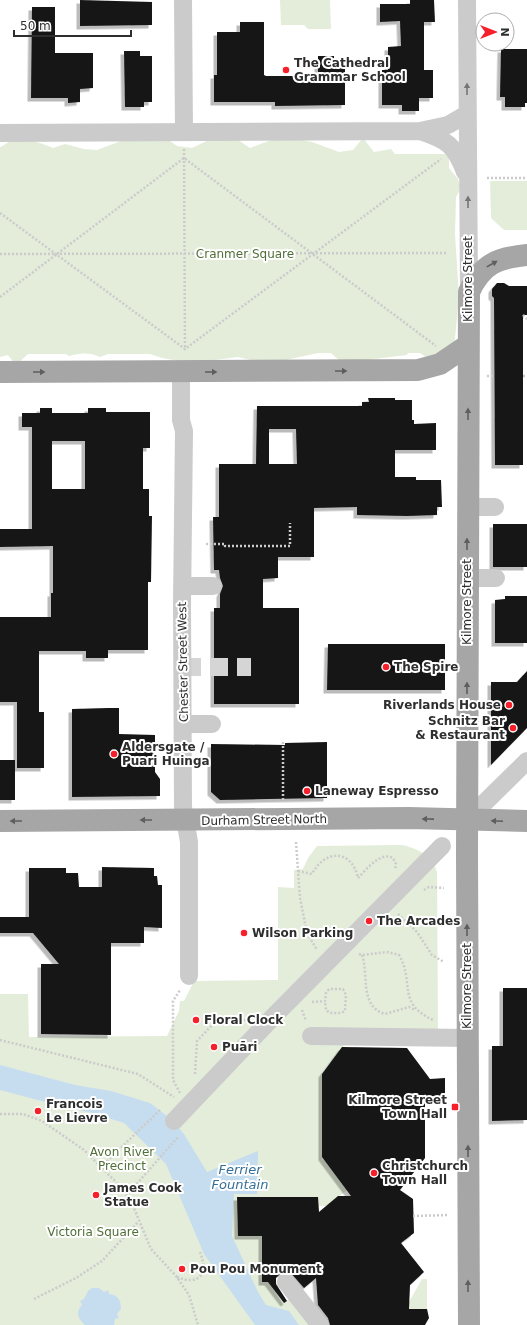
<svg xmlns="http://www.w3.org/2000/svg" width="527" height="1325" font-family="'DejaVu Sans',sans-serif">
  <style>
    .green { fill: #e4edda }
    .water { fill: #c5ddef }
    .building { fill: #151515; fill-rule: evenodd; filter: url(#shadow) }
    .lines { fill: none; stroke-linecap: round; stroke-linejoin: round }
    .minor-tunnel { stroke: #d5d5d5; stroke-width: 18; stroke-dasharray: 18 9; stroke-linecap: butt }
    .path { stroke: #cbcbcb; stroke-width: 2.5; stroke-dasharray: 2 2; stroke-linecap: butt }
    .minor { stroke: #cbcbcb; stroke-width: 18 }
    .major { stroke: #a6a6a6; stroke-width: 22 }
    .oneway { fill: #757575 }
    .oneway2 { fill: #5e5e5e }
    .poi-dot { fill: #f61f2a; stroke: #fff; stroke-width: 1.5 }
    .labels { text-anchor: middle; dominant-baseline: central; stroke-width: 4; stroke-linejoin: round; paint-order: stroke }
    .poi-label { font-size: 12px; font-weight: bold; fill: #2e2e2e; stroke: #fff; text-anchor: start }
    .park-label { font-size: 12px; fill: #506e37; stroke: #fff }
    .street-label { font-size: 12px; fill: #2e2e2e; stroke: #fff }
    .water-label { font-size: 13px; font-style: italic; fill: #346f98; stroke: #fff }
  </style>
  <defs>
    <filter id="shadow"><feDropShadow dx="-3.5" dy="3.5" stdDeviation="0" flood-color="#0004"/></filter>
  </defs>
  <rect width="100%" height="100%" fill="#fff"/>
  <path class="green" d="M280,0H330L331,29H308L304,25H281Z
    M282,136L312,142L339,152L353,150L363,138L374,152L391,149L395,154H449V168L458,179L461,188L456,197L455,234L459,297L454,348L450,351L426,357L420,353H408L407,355L357,361H340L331,353H318L281,361H255L238,357L191,363L162,358L150,354H108L100,357C90,352 79,353 69,356L66,354H28L16,365L8,355L0,357V147C4,146 7,142 12,141C24,137 42,143 53,148L65,144L84,149L97,150L129,138L164,137L177,146L192,148L215,137L238,140L250,148Z
    M490,181H527V230H504L491,218Z
    M401,845C418,848 432,856 437,872L438,1030L344,1045L322,1072V1160H324L349,1189L334,1200L335,1206H318V1197L237,1198L238,1236H268L262,1250V1282H281L283,1284L275,1290L284,1303L293,1296L313,1325H0V994H28L29,1037L167,1036L179,1011L180,1001H184L194,981L278,980V887L294,888V870L303,869L308,858L317,846Z
    M422,1279H427V1309H409V1302Z"/>
  <path class="water" d="M0,1065L75,1085L111,1091L150,1103L172,1120L184,1134L207,1172L258,1151L257,1194H234L232,1236L258,1292L266,1305L289,1311L299,1325H255L204,1254L166,1164L124,1123L92,1113L53,1104L0,1090Z
    M92,1288H99L104,1292L108,1290L109,1294C118,1295 121,1300 121,1309L117,1314L119,1318L115,1319L114,1325H85C78,1318 75,1313 82,1305L80,1301L84,1299L88,1291Z"/>
  <path class="building" d="M80,0L152,2V25L80,26Z
    M410,0H434L435,22H424V70H433V98H419V111H402V105H382V70H388V47L401,46L400,21L380,22V4H410Z
    M32,7H55V53H93V88L80,89V102L68,103V98H31Z
    M240,22H264V75L266,76H318V56H334V61H345V105L275,106V102H214V75H217V32H240Z
    M501,49H527V103H525V107H505V97H500Z
    M124,51H140V56H152V102H144V107H125Z
    M497,283H504L509,286H527V315H523V465H495L494,298L492,296V289Z
    M368,398H395V400H412V420H414V424L436,423V450H395V477H416V480H441L442,507H437V515L407,516L357,515V507L314,508V557H278V578L263,579V608H299V704H214V608H220V594L223,586L220,578L219,570H214L213,517H219V464H256L257,406H362V402H369ZM269,429H296L297,464H269Z
    M40,408H52V413H88V408H106V412H150V448H143V489H149V516H152L151,582H148V650H108V658H86V651H39V712H44V768H17V702H0V617H51V593H53V546L0,547V529H32V427H22V413H40ZM52,441H85V489H52Z
    M493,524H527V567H493Z
    M505,596H527V643H495V600L505,599Z
    M328,644H445V690H327Z
    M527,671V728L491,765V682H517Z
    M108,708H119V734L155,735V772L160,779V796L72,797V709Z
    M327,742V798L220,800L211,792V744L285,745V743Z
    M0,760H15V800H0Z
    M102,867L154,868V876H157L158,885H162V928L144,927V943H111V1035L41,1034V964H59L33,933H0V917H29V868H66V873H78L79,887H102Z
    M503,988H527V1120L492,1121V1046H503Z
    M342,1047L407,1048L430,1079L445,1078V1097L425,1096V1158L400,1190L413,1199L414,1233L401,1243L424,1272L410,1285L409,1309H427L429,1318L425,1325H330L328,1318L318,1305L316,1278L304,1288L290,1272L280,1274L276,1278V1284L287,1301L284,1303L268,1282H262V1236H238L237,1197H318L319,1212L338,1196H351L322,1157V1074Z"/>
  <g class="lines">
    <path class="minor-tunnel" d="M183,667H251"/>
    <path class="path" d="M184,149L185,350
      M487,178H527
      M0,213L185,349L441,159
      M0,254L448,253
      M0,297L184,158L436,346
      M523,315L527,319
      M487,376H494
      M523,376H527
      M206,544H225V546H290V523
      M283,800V741
      M296,842L300,898L307,933L317,950
      M298,871L312,874C325,849 352,849 358,878C366,870 380,851 393,858L396,864L395,870
      M424,890L429,887L444,888
      M398,914L417,932L432,955L444,962
      M359,954L362,955L388,952L399,955C415,982 396,1003 433,1020
      M362,955C369,975 359,1006 385,1014L409,1007L415,1010
      M312,1002L325,1001L326,993L329,989H343L346,995L345,1011L341,1013H330L326,1010L325,1001
      M302,1010L306,1021
      M0,1040L138,1074L174,1097
      M195,1074L197,1041L216,1021L248,1020
      M180,1093L173,1080V1001L180,990
      M0,1114H23L42,1121L84,1150L115,1181L131,1201L151,1249L176,1276L189,1295L198,1325
      M101,1167L161,1109
      M126,1196L178,1137
      M413,1216L449,1215
      M177,1277C199,1286 209,1274 200,1252
      M34,1299L76,1278L102,1261L138,1222"/>
    <path class="minor" d="M183,0L184,132
      M467,0L469,292
      M420,131C447,140 455,145 465,172
      M0,133L420,131L448,125L467,114
      M181,372V420L184,431L182,605L183,807L189,842V976
      M468,507H495
      M467,578H496
      M182,586H213
      M183,724H212
      M467,820L527,761
      M311,1036L468,1038
      M174,1121L272,1018L442,846
      M286,1282L320,1325"/>
    <path class="major" d="M0,372L418,370L440,364L468,345
      M0,821L409,818L527,821
      M469,1325L467,854L469,292C482,264 497,258 527,255"/>
  </g>
  <defs><path id="oneway-solid" d="M-6-.8H1V-3.2L6.5 0L1 3.2V.8H-6Z"/></defs>
  <g class="oneway">
    <use href="#oneway-solid" transform="translate(467 89) rotate(-90)"/>
    <use href="#oneway-solid" transform="translate(468 202) rotate(-90)"/>
  </g>
  <g class="oneway2">
    <use href="#oneway-solid" transform="translate(492 264) rotate(-29)"/>
    <use href="#oneway-solid" transform="translate(341 371)"/>
    <use href="#oneway-solid" transform="translate(39 372)"/>
    <use href="#oneway-solid" transform="translate(211 372)"/>
    <use href="#oneway-solid" transform="translate(468 414) rotate(-90)"/>
    <use href="#oneway-solid" transform="translate(467 544) rotate(-90)"/>
    <use href="#oneway-solid" transform="translate(467 688) rotate(-90)"/>
    <use href="#oneway-solid" transform="translate(428 819) rotate(-179)"/>
    <use href="#oneway-solid" transform="translate(146 820) rotate(-180)"/>
    <use href="#oneway-solid" transform="translate(16 821) rotate(180)"/>
    <use href="#oneway-solid" transform="translate(497 821) rotate(-178)"/>
    <use href="#oneway-solid" transform="translate(467 930) rotate(-90)"/>
    <use href="#oneway-solid" transform="translate(468 1151) rotate(-90)"/>
    <use href="#oneway-solid" transform="translate(468 1286) rotate(-90)"/>
  </g>
  <g class="poi-dot">
    <circle cx="286" cy="70" r="4"/>
    <circle cx="386" cy="667" r="4"/>
    <circle cx="509" cy="705" r="4"/>
    <circle cx="513" cy="728" r="4"/>
    <circle cx="114" cy="754" r="4"/>
    <circle cx="307" cy="791" r="4"/>
    <circle cx="369" cy="921" r="4"/>
    <circle cx="244" cy="933" r="4"/>
    <circle cx="196" cy="1020" r="4"/>
    <circle cx="214" cy="1047" r="4"/>
    <rect x="451" y="1103" width="8" height="8" rx="2"/>
    <circle cx="38" cy="1111" r="4"/>
    <circle cx="374" cy="1173" r="4"/>
    <circle cx="96" cy="1195" r="4"/>
    <circle cx="182" cy="1269" r="4"/>
  </g>
  <g class="labels">
    <g class="poi-label">
      <text x="294" y="63">The Cathedral<tspan x="294" dy="14">Grammar School</tspan></text>
      <text x="394" y="667">The Spire</text>
      <text x="501" y="705" text-anchor="end">Riverlands House</text>
      <text x="505" y="721" text-anchor="end">Schnitz Bar<tspan x="505" dy="14">&amp; Restaurant</tspan></text>
      <text x="122" y="747">Aldersgate /<tspan x="122" dy="14">Puari Huinga</tspan></text>
      <text x="315" y="791">Laneway Espresso</text>
      <text x="377" y="921">The Arcades</text>
      <text x="252" y="933">Wilson Parking</text>
      <text x="204" y="1020">Floral Clock</text>
      <text x="222" y="1047">Puāri</text>
      <text x="447" y="1100" text-anchor="end">Kilmore Street<tspan x="447" dy="14">Town Hall</tspan></text>
      <text x="46" y="1104">Francois<tspan x="46" dy="14">Le Lievre</tspan></text>
      <text x="382" y="1166">Christchurch<tspan x="382" dy="14">Town Hall</tspan></text>
      <text x="104" y="1188">James Cook<tspan x="104" dy="14">Statue</tspan></text>
      <text x="190" y="1269">Pou Pou Monument</text>
    </g>
    <g class="park-label">
      <text x="245" y="254">Cranmer Square</text>
      <text x="122" y="1152">Avon River<tspan x="122" dy="14">Precinct</tspan></text>
      <text x="93" y="1232">Victoria Square</text>
    </g>
    <g class="street-label">
      <text transform="translate(468 279) rotate(-90)">Kilmore Street</text>
      <text transform="translate(467 602) rotate(-90)">Kilmore Street</text>
      <text transform="translate(183 662) rotate(-91)">Chester Street West</text>
      <text transform="translate(264 820) rotate(-1)">Durham Street North</text>
      <text transform="translate(467 986) rotate(-90)">Kilmore Street</text>
    </g>
    <g class="water-label">
      <text x="240" y="1169">Ferrier<tspan x="240" dy="15">Fountain</tspan></text>
    </g>
  </g>
  <g transform="translate(495 32) rotate(90)"><circle r="19" fill="#ffffff" stroke="#ababab"/>
  <path d="M0-3L7 15L0 10L-7 15Z" fill="#f61f2a"/>
  <text y="-6" font-size="11" font-weight="bold" text-anchor="middle" fill="#2e2e2e">N</text>
  </g>
  <path d="M14 30v6h117v-6" fill="none" stroke="#2e2e2e" stroke-width="2"/>
  <text x="20" y="30" font-size="12" fill="#2e2e2e" stroke="#ffffff" stroke-width="3" paint-order="stroke">50 m</text>
</svg>
